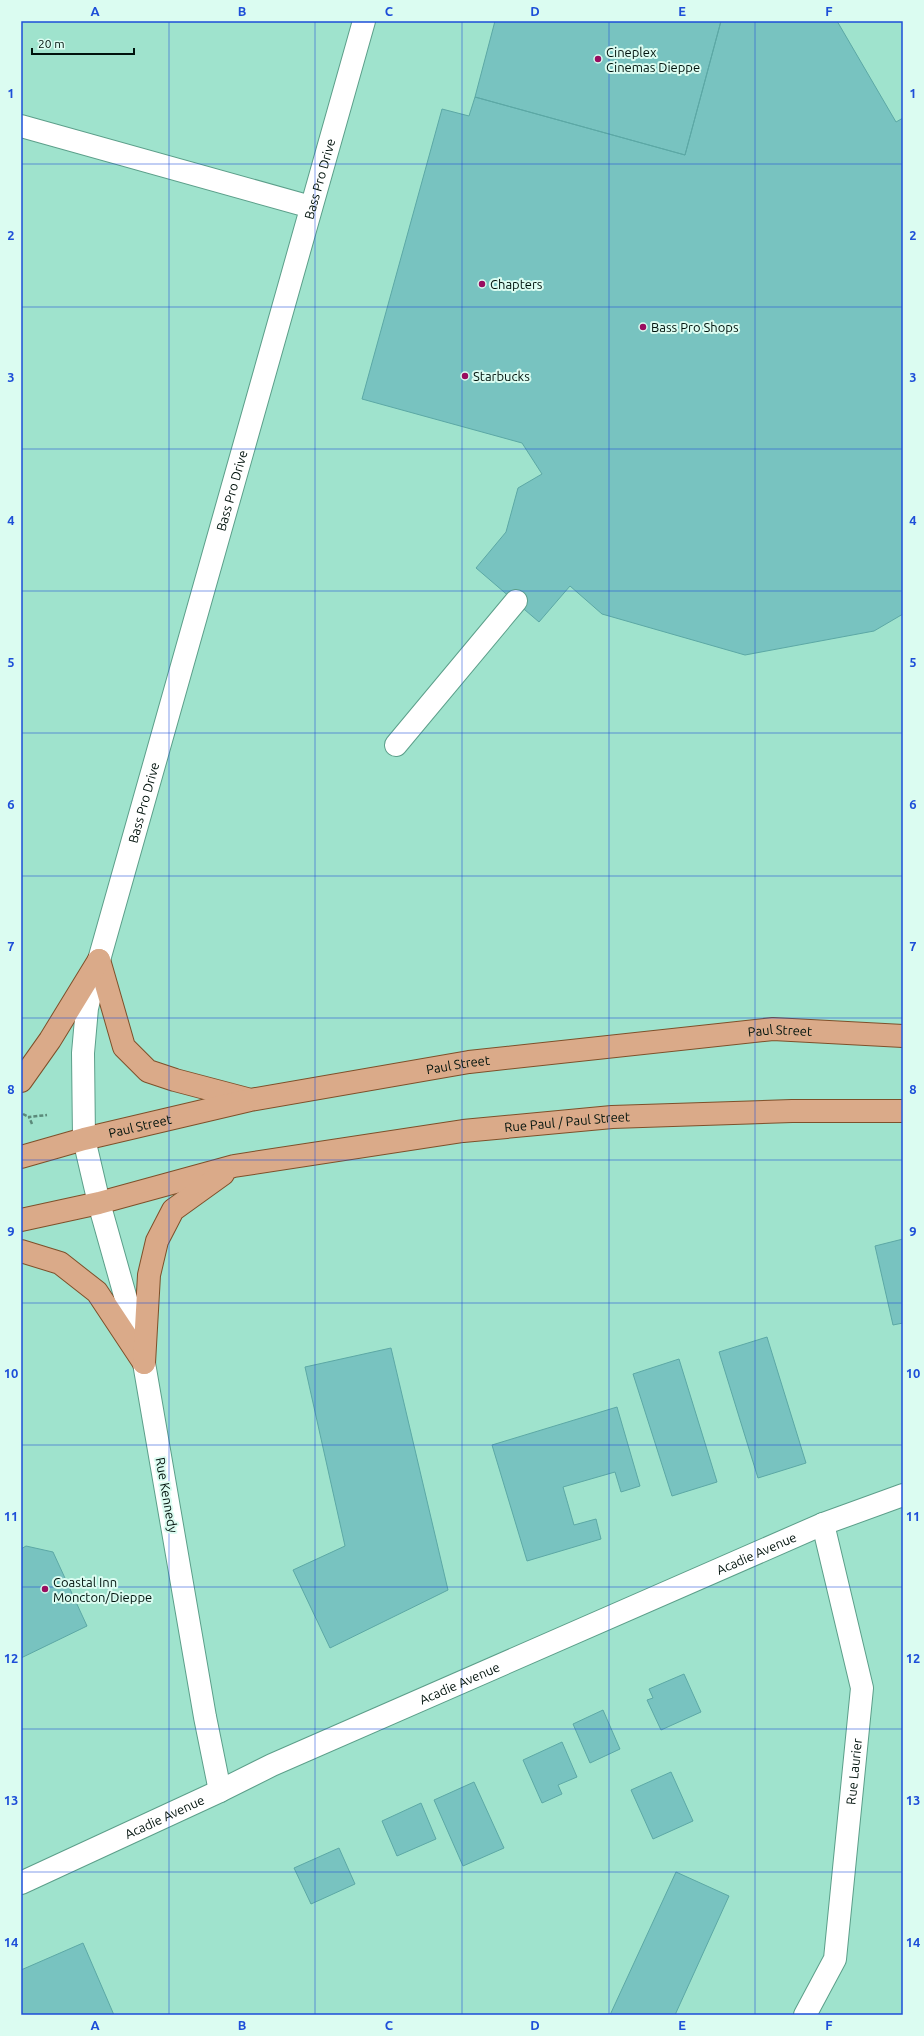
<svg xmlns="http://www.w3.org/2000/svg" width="924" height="2036" font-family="Ubuntu,sans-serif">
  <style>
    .building { fill: #78c3c0; stroke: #5ca8a5 }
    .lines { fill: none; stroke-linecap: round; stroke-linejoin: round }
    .minor-casing { stroke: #5c9f8a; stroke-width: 24 }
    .major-casing { stroke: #7e502a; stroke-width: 24 }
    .path { stroke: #5b8a7a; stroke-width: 2.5; stroke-dasharray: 4 2; stroke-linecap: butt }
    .minor { stroke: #fff; stroke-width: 22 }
    .major { stroke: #daaa89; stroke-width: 22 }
    .grid { fill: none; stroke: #1d4ed8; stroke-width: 1; stroke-opacity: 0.55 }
    .poi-dot { fill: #990d60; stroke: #dbfcf1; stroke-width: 1.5 }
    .labels { text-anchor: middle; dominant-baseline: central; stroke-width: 4; stroke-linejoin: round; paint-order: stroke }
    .poi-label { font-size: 13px; fill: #00120c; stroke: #dbfcf1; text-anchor: start }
    .street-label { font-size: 13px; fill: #00120c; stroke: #dbfcf1 }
    .neatline { fill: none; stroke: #1d4ed8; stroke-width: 1.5 }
    .grid-label { font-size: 13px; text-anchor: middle; font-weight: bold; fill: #1d4ed8 }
  </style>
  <rect width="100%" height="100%" fill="#9fe3cd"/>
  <path class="building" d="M495,21H721L685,155L475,97Z
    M721,21H837L896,122L903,118V614L874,631L745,655L602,614L570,586L539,622L476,568L506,532L518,488L542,474L522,443L362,399L442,109L469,116L475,97L685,155Z
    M903,1239V1323L893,1325L875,1246Z
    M767,1337L806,1463L758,1478L719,1352Z
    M391,1348L448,1590L330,1648L293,1570L345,1546L305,1367Z
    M679,1359L717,1482L672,1496L633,1374Z
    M617,1407L640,1486L621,1492L615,1472L563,1487L574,1525L596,1519L601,1539L527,1561L492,1445Z
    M26,1546L53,1552L87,1626L21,1658V1549Z
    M684,1674L701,1712L661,1730L647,1700L653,1698L649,1689Z
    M603,1710L620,1749L590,1763L573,1724Z
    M562,1742L577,1777L558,1785L562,1794L542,1803L523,1760Z
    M671,1772L693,1821L653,1839L631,1790Z
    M474,1782L504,1848L463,1866L434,1800Z
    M421,1803L436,1839L397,1856L382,1821Z
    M339,1848L355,1884L311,1904L294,1868Z
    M676,1872L729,1896L675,2015H610Z
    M83,1943L114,2015H21V1970Z"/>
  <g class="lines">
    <defs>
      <g id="minor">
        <path d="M21,126L311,207"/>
        <path d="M396,745L516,601"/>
        <path id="s1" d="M220,1791L205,1717L144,1363L99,1203L84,1139L83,1053L87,1008L99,960L364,21"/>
        <path id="s2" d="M21,1883L220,1791L272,1765L823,1524L903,1495"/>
        <path id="s3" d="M805,2015L835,1959L862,1688L823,1524"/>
      </g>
      <g id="major">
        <path d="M99,960L124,1047L148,1071L175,1080L247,1099"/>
        <path d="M21,1081L50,1040L99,960"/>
        <path id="s4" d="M21,1157L84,1139L250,1100L469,1062L773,1029L903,1036"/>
        <path id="s5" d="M21,1220L99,1203L234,1166L463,1131L612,1117L792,1111H903"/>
        <path d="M21,1251L60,1263L97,1292L144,1363"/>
        <path d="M144,1363L149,1275L157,1241L173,1210L223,1174"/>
      </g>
    </defs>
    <use href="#minor" class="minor-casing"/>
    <use href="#major" class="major-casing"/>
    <path class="path" d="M23,1114L29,1117
      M32,1124L29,1117L47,1115"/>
    <use href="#minor" class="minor"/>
    <use href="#major" class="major"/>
  </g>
  <path class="grid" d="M169,21V2015M315,21V2015M462,21V2015M609,21V2015M755,21V2015M21,164H903M21,307H903M21,449H903M21,591H903M21,733H903M21,876H903M21,1018H903M21,1160H903M21,1303H903M21,1445H903M21,1587H903M21,1729H903M21,1872H903"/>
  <g class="poi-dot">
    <circle cx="598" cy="59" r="4"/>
    <circle cx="482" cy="284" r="4"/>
    <circle cx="643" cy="327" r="4"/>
    <circle cx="465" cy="376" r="4"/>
    <circle cx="45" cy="1589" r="4"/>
  </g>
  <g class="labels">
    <g class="poi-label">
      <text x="606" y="52">Cineplex<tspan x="606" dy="15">Cinemas Dieppe</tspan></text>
      <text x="490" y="284">Chapters</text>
      <text x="651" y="327">Bass Pro Shops</text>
      <text x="473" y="376">Starbucks</text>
      <text x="53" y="1582">Coastal Inn<tspan x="53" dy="15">Moncton/Dieppe</tspan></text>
    </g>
    <g class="street-label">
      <text stroke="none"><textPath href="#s1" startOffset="1659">Bass Pro Drive</textPath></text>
      <text stroke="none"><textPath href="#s1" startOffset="1335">Bass Pro Drive</textPath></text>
      <text stroke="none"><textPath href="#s1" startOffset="1011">Bass Pro Drive</textPath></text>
      <text stroke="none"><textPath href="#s4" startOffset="771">Paul Street</textPath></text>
      <text stroke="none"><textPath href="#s4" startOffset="447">Paul Street</textPath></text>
      <text stroke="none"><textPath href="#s5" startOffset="556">Rue Paul / Paul Street</textPath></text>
      <text stroke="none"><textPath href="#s4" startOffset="123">Paul Street</textPath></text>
      <text transform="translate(167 1495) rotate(80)">Rue Kennedy</text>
      <text stroke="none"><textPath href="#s2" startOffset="806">Acadie Avenue</textPath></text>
      <text stroke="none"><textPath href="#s2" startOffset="482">Acadie Avenue</textPath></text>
      <text stroke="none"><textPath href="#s3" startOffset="252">Rue Laurier</textPath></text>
      <text stroke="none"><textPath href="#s2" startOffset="158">Acadie Avenue</textPath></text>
    </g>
  </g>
  <rect width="924" height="2036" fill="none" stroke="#dbfcf1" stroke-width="44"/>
  <path d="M32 48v6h102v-6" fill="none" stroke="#00120c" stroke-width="2"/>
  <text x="38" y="48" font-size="12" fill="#00120c" stroke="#dbfcf1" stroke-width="3" paint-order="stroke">20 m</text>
  <rect x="22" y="22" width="880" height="1992" class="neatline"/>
  <g class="grid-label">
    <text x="95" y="16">A</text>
    <text x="242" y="16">B</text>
    <text x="389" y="16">C</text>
    <text x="535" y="16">D</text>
    <text x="682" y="16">E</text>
    <text x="829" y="16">F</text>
    <text x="11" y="98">1</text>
    <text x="913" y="98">1</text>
    <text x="11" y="240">2</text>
    <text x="913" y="240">2</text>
    <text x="11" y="382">3</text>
    <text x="913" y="382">3</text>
    <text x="11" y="525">4</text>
    <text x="913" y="525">4</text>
    <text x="11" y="667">5</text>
    <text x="913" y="667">5</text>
    <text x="11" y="809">6</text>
    <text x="913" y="809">6</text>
    <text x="11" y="951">7</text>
    <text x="913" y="951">7</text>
    <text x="11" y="1094">8</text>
    <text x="913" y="1094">8</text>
    <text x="11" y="1236">9</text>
    <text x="913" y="1236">9</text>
    <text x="11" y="1378">10</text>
    <text x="913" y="1378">10</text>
    <text x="11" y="1521">11</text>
    <text x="913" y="1521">11</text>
    <text x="11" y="1663">12</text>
    <text x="913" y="1663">12</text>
    <text x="11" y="1805">13</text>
    <text x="913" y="1805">13</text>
    <text x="11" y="1947">14</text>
    <text x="913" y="1947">14</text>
    <text x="95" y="2030">A</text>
    <text x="242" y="2030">B</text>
    <text x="389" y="2030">C</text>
    <text x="535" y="2030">D</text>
    <text x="682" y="2030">E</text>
    <text x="829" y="2030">F</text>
  </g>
</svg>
